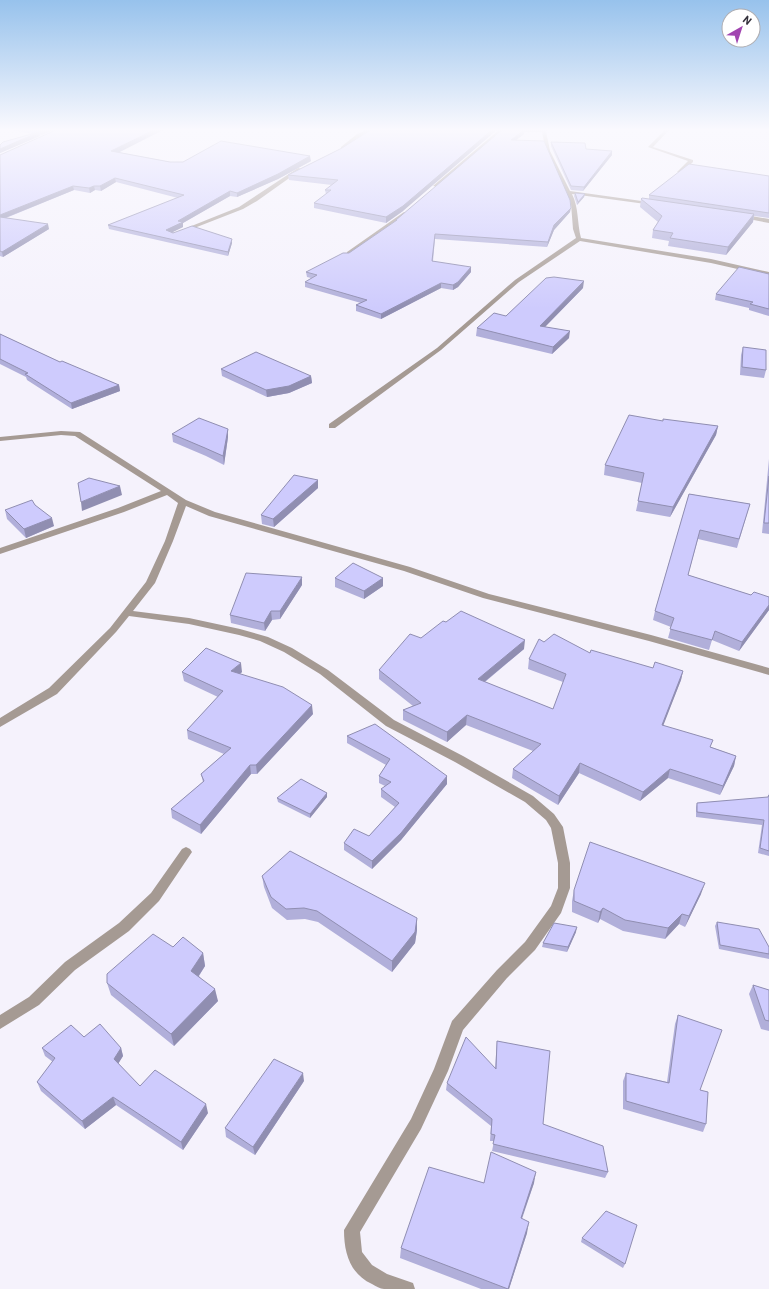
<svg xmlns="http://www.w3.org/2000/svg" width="769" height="1289" font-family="Barlow,sans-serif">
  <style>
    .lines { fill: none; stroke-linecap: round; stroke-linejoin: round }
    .minor { fill: #a59a93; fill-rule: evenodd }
    .wall { fill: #b1afda }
    .shaded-wall { fill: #908eb1 }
    .building { fill: #cecbfd; stroke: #908eb1 }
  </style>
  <rect width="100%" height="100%" fill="#f5f2fc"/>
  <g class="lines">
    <path class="minor" d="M368,129H373L361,136L345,149H341V147L357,134Z
      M549,129L546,131L550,151L570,191L656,203L653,205L572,194C579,208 577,223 581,238L711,259L769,272V276L711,263L580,241L519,282L441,350L335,428H329V424L437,348L515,280L576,238L573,229L571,204L546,151L542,132H502L438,187L433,186L499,130Z
      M666,129H670L653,147L693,160V162L681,173L677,172L688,161L648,147Z
      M298,168L302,169L257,201L243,209L184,232L179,231L239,207Z
      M404,212L409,213L351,254H347V252Z
      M740,214L769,219V223L738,217L737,216Z
      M61,431L80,432L186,500L215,512L410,567L489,594L651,635L769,668V675L649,641L483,598L404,571L209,516L186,506L173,541L155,583L133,611L189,618L240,629L268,637L292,648L328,670L394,720L463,756L533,796L554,814L563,827L570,863V888L561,913L535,950L507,978L463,1030L448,1071L421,1129L360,1232L362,1252L372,1265L387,1274L413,1283L415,1289C405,1289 394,1289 384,1289C380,1289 376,1286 372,1284C350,1274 344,1253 344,1230L411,1119L434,1069L452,1021L497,970L525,942L551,906L558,888V863L551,828L546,820L525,802L455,762L386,726L320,674L284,652L260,641L239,635L189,624L129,616L116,632L57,694L0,727V718L49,688L110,628L146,582L165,541L178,503L167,495L124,512L0,554V548L118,508L161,491L75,436L61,435L0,441V437Z
      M186,847L190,849L192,852L159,901L129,931L75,970L39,1005L0,1029V1015L29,997L65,962L119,923L151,893L182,849Z"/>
  </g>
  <path class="wall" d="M7,129H56L0,153V145L32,134Z
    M524,130V134L516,140L570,212L554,230L547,247L435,239L433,261L471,272L458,287L453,290L441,288L381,319L356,311V305L361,303L305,287V282L311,278L307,277L306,272L349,253L396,221V220Z
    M551,142L612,155L583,191L571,190L551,146Z
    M342,148L403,211L386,223L314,208V203L326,194L325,190L332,185L289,180L288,175Z
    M118,152L170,162L311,161L278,179L237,197L230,196L183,223V227L172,232L232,243L228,256L109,229L108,225L178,198L116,182L101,191L95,190L90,193L74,190L6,218L49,229L3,257L0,256V155Z
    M769,176V218L754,216L753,222L726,255L668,246L669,241L652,238L653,230L658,222L640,207L641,199H649V195Z
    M575,193L585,194L584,197L577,205L574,196Z
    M769,274V316L749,310V308L715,300L716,294Z
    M583,288L545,327L569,338L552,354L476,336L477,328L506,316Z
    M0,334L60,362L119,385L120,391L72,409L27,380L26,377L0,364Z
    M743,347L766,370L764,378L740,375L741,355Z
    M221,369L311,376L312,383L289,393L267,397L222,376Z
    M663,421L718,426L716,435L670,517L636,511L642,483L604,475L605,465Z
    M228,429V437L224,465L206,456L173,442L172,434Z
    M769,459V534L762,533Z
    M318,480V488L274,527L262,524L261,515Z
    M689,494L750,504L737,548L698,539L688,575L751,595L769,597V610L739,651L712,640L709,650L668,638L671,627L653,620L655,611Z
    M35,505L54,526L26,538L7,519L5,510Z
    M335,578H383V586L364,599L335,587Z
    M302,585L280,619L272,620L265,631L231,623L230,615Z
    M446,622L524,649L485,682L553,709L563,682L528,669L529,659L544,642L653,668L683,671L681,680L663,725L711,747L736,756L734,766L720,795L668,778L640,801L579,773L558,805L512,778L513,769L533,751L466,725L447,742L403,720V710L413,706L379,679V670L421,638Z
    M182,672H242L240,674L313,714L257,774H251L201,834L172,818L171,809L203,782L201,774L224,754L188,739L187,730L218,697L184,681Z
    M347,736L447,784L401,840L372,869L344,850V843L369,836L395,807L381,797V789L385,786L379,783V776L386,765L347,743Z
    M327,793V797L310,818L278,802L277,798Z
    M769,793V856L758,853L762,825L696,817V807L697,803L768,798Z
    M262,876L417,918V930L415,943L392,972L318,922L305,919L287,920L272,908L264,887Z
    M574,890L701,894L685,927L679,924L665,939L623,931L600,919L598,923L572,912V901Z
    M717,922L769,947V959L719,949L715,926Z
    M576,932L567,952L542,947L543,943Z
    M173,947L203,953L205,966L199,976L218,1001L174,1046L111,995L107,983Z
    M753,985L769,990V1031L761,1029L749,994Z
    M678,1015L700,1090L706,1124L703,1132L623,1109V1081L626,1073L667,1082L675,1024Z
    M84,1037L121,1048L123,1056L118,1064L140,1086L208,1113L183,1150L116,1105L85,1129L41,1091L37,1082L53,1062L45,1056L42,1048Z
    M497,1041L543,1124L608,1172L605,1178L492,1151L494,1141H490L491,1126L446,1090L447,1083L495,1068Z
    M304,1081L255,1155L226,1137L225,1128Z
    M484,1183H534L522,1219L527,1233L509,1289H481L400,1258L401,1248Z
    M582,1238L625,1264L623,1268L581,1242Z"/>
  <path class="shaded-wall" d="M45,129H56L41,135L40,131Z
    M156,129H165L112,156L111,151Z
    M493,129H498L403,211L386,223V217Z
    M524,130V134L511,144V140Z
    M39,132L40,136L0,153V149Z
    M612,151V155L583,191L584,187Z
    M310,156L311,161L278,179L237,197V193Z
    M115,178L116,182L101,191L100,186Z
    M73,186L74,190L0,220V215Z
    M94,186L95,190L90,193L89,188Z
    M230,191V196L183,223V227L167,235L166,230L178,221Z
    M585,194L584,197L577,205L578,202Z
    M571,208L570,212L554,230L547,247L548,242L554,225Z
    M754,214L753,222L726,255L728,247Z
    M48,224L49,229L3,257L2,252Z
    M232,239V243L228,256V252Z
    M471,267V272L458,287L453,290V285Z
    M584,281L583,288L539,333L540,326Z
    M441,283V288L381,319V314Z
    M570,331L569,338L552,354L553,347Z
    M311,376L312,383L289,393L267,397L266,390Z
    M119,385L120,391L72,409L71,403Z
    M718,426L716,435L670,517L673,507Z
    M228,429V437L224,465L223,456Z
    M318,480V488L274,527L273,519Z
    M120,486L122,495L82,511L81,502Z
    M52,518L54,526L26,538L24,529Z
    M302,577V585L280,619V611Z
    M383,578V586L364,599V591Z
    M769,605V610L739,651L742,642Z
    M271,611L272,620L265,631L264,623Z
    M525,640L524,649L477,688L478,679Z
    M241,663L242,672L232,680L231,671Z
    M683,671L681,680L660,734L662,725Z
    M312,705L313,714L257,774L256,765Z
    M467,715L466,725L447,742V732Z
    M736,756L734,766L720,795L723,786Z
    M580,763L579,773L558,805L559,796Z
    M250,765L251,774L201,834L200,825Z
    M670,769L668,778L640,801L643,792Z
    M447,776V784L401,840L372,869V861Z
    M327,793V797L310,818V814Z
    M705,883L701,894L685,927L689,916Z
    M603,908L600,919L598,923L600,912Z
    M682,914L679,924L665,939L668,928Z
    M417,918V930L415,943L392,972V961Z
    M577,927L576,932L567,952L568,947Z
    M203,953L205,966L194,983L191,971Z
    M215,989L218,1001L174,1046L171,1034Z
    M121,1048L123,1056L116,1067L114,1059Z
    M303,1073L304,1081L255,1155L253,1147Z
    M113,1097L116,1105L85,1129L82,1121Z
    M206,1104L208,1113L183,1150L181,1142Z
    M536,1172L534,1183L518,1229L521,1218Z
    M529,1222L527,1233L509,1289H508Z"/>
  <path class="building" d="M27,129H45L40,131Z
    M58,129H156L111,151L170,162H183L221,141L310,156L278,174L237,193L230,191L178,221L183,222L166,230L173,233L192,226L232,239L228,252L108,225L184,195L115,178L100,186H94L89,188L73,186L0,215V155Z
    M372,129H493L403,206L386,217L314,203L331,190H325L338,180L288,175L342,148Z
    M503,129L524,130L511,140L544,141L570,200L571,208L554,225L548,242L435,234L432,261L471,267L458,282L453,285L441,283L381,314L356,305L367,300L305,282L317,275L306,272L343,253H349L397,220H396Z
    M39,132L0,149V145L3,142Z
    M551,142L585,143L586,149L612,151L584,187L571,186Z
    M689,164L769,176V213L649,195Z
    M575,193L585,194L578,202Z
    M642,198L754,214L728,247L670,238L673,233L653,230L662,216L641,199Z
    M0,217L48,224L2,252L0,251Z
    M739,267L769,274V309L750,304L753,302L716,294Z
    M554,277L584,281L540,326L570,331L553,347L477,328L494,313L506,316L546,278Z
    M0,334L60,362L62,361L119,385L71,403L25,374L28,373L0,359Z
    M743,347L766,350V370L742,367Z
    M256,352L311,376L289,386L266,390L221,369Z
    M629,415L663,421V419L718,426L673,507L638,501L644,473L605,465Z
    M199,418L228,429L223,456L205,448L172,434Z
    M294,475L318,480L273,519L261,515Z
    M769,476V523H764Z
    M89,478L120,486L81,502L78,483Z
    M689,494L750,504L739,539L700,530L688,575L751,595L754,592L769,597V605L742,642L715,631L712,640L670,629L674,618L655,611Z
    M32,500L35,505L52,518L24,529L5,510Z
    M353,563L383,578L364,591L335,578Z
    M246,573L302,577L280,611H271L264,623L230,615Z
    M461,611L525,640L478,679L553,709L566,674L529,659L539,639L544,642L554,634L590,653L591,650L653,668L655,662L683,671L662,725L713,740L710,747L736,756L723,786L670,769L643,792L580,763L559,796L513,769L541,744L467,715L447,732L403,710L421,703L379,670L410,634L421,638L443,621L446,622Z
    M206,648L241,663L231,671L283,687L312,705L256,765H250L200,825L171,809L204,781L201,774L231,748L187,730L223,691L182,672Z
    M375,724L447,776L401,833L372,861L344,843L354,829L369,836L399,803L381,789L391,782L379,776L390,759L347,736Z
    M301,779L327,793L310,814L277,798Z
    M769,795V851L760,848L764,820L697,812V803L768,797Z
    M590,842L705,883L689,916L682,914L668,928L625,920L603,908L600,912L574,901V890Z
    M290,851L417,918L415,932L392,961L317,911L304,908L286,909L271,897L262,876Z
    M717,922L759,929L769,947V954L720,945Z
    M554,923L577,927L568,947L543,943Z
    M153,934L173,947L183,937L203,953L191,971L215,989L171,1034L107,983V974Z
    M753,985L769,990V1021L765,1020Z
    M678,1015L722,1030L700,1090L708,1092L706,1124L626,1101V1073L669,1083Z
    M100,1024L121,1048L114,1059L140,1086L155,1070L206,1104L181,1142L113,1097L82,1121L37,1082L55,1058L42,1048L71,1025L84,1037Z
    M466,1037L496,1069L497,1041L550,1051L543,1124L603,1146L608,1172L493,1144L495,1135L491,1134L492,1119L447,1083Z
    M274,1059L303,1073L253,1147L225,1128Z
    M491,1152L536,1172L521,1218L529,1222L508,1289L401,1248L429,1167L484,1183Z
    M606,1211L637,1225L625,1264L582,1238Z"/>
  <linearGradient id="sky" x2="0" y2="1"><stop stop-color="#97c2ec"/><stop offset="0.42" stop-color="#faf9fe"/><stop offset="1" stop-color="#faf9fe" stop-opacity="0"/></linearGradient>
  <rect width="769" height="309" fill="url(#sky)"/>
  <g transform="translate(741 28) rotate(39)"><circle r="19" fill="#ffffff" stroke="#aeadb1"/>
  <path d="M0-3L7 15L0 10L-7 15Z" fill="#a145b0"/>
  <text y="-6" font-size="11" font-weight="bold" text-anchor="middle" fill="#35323c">N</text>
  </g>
</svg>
